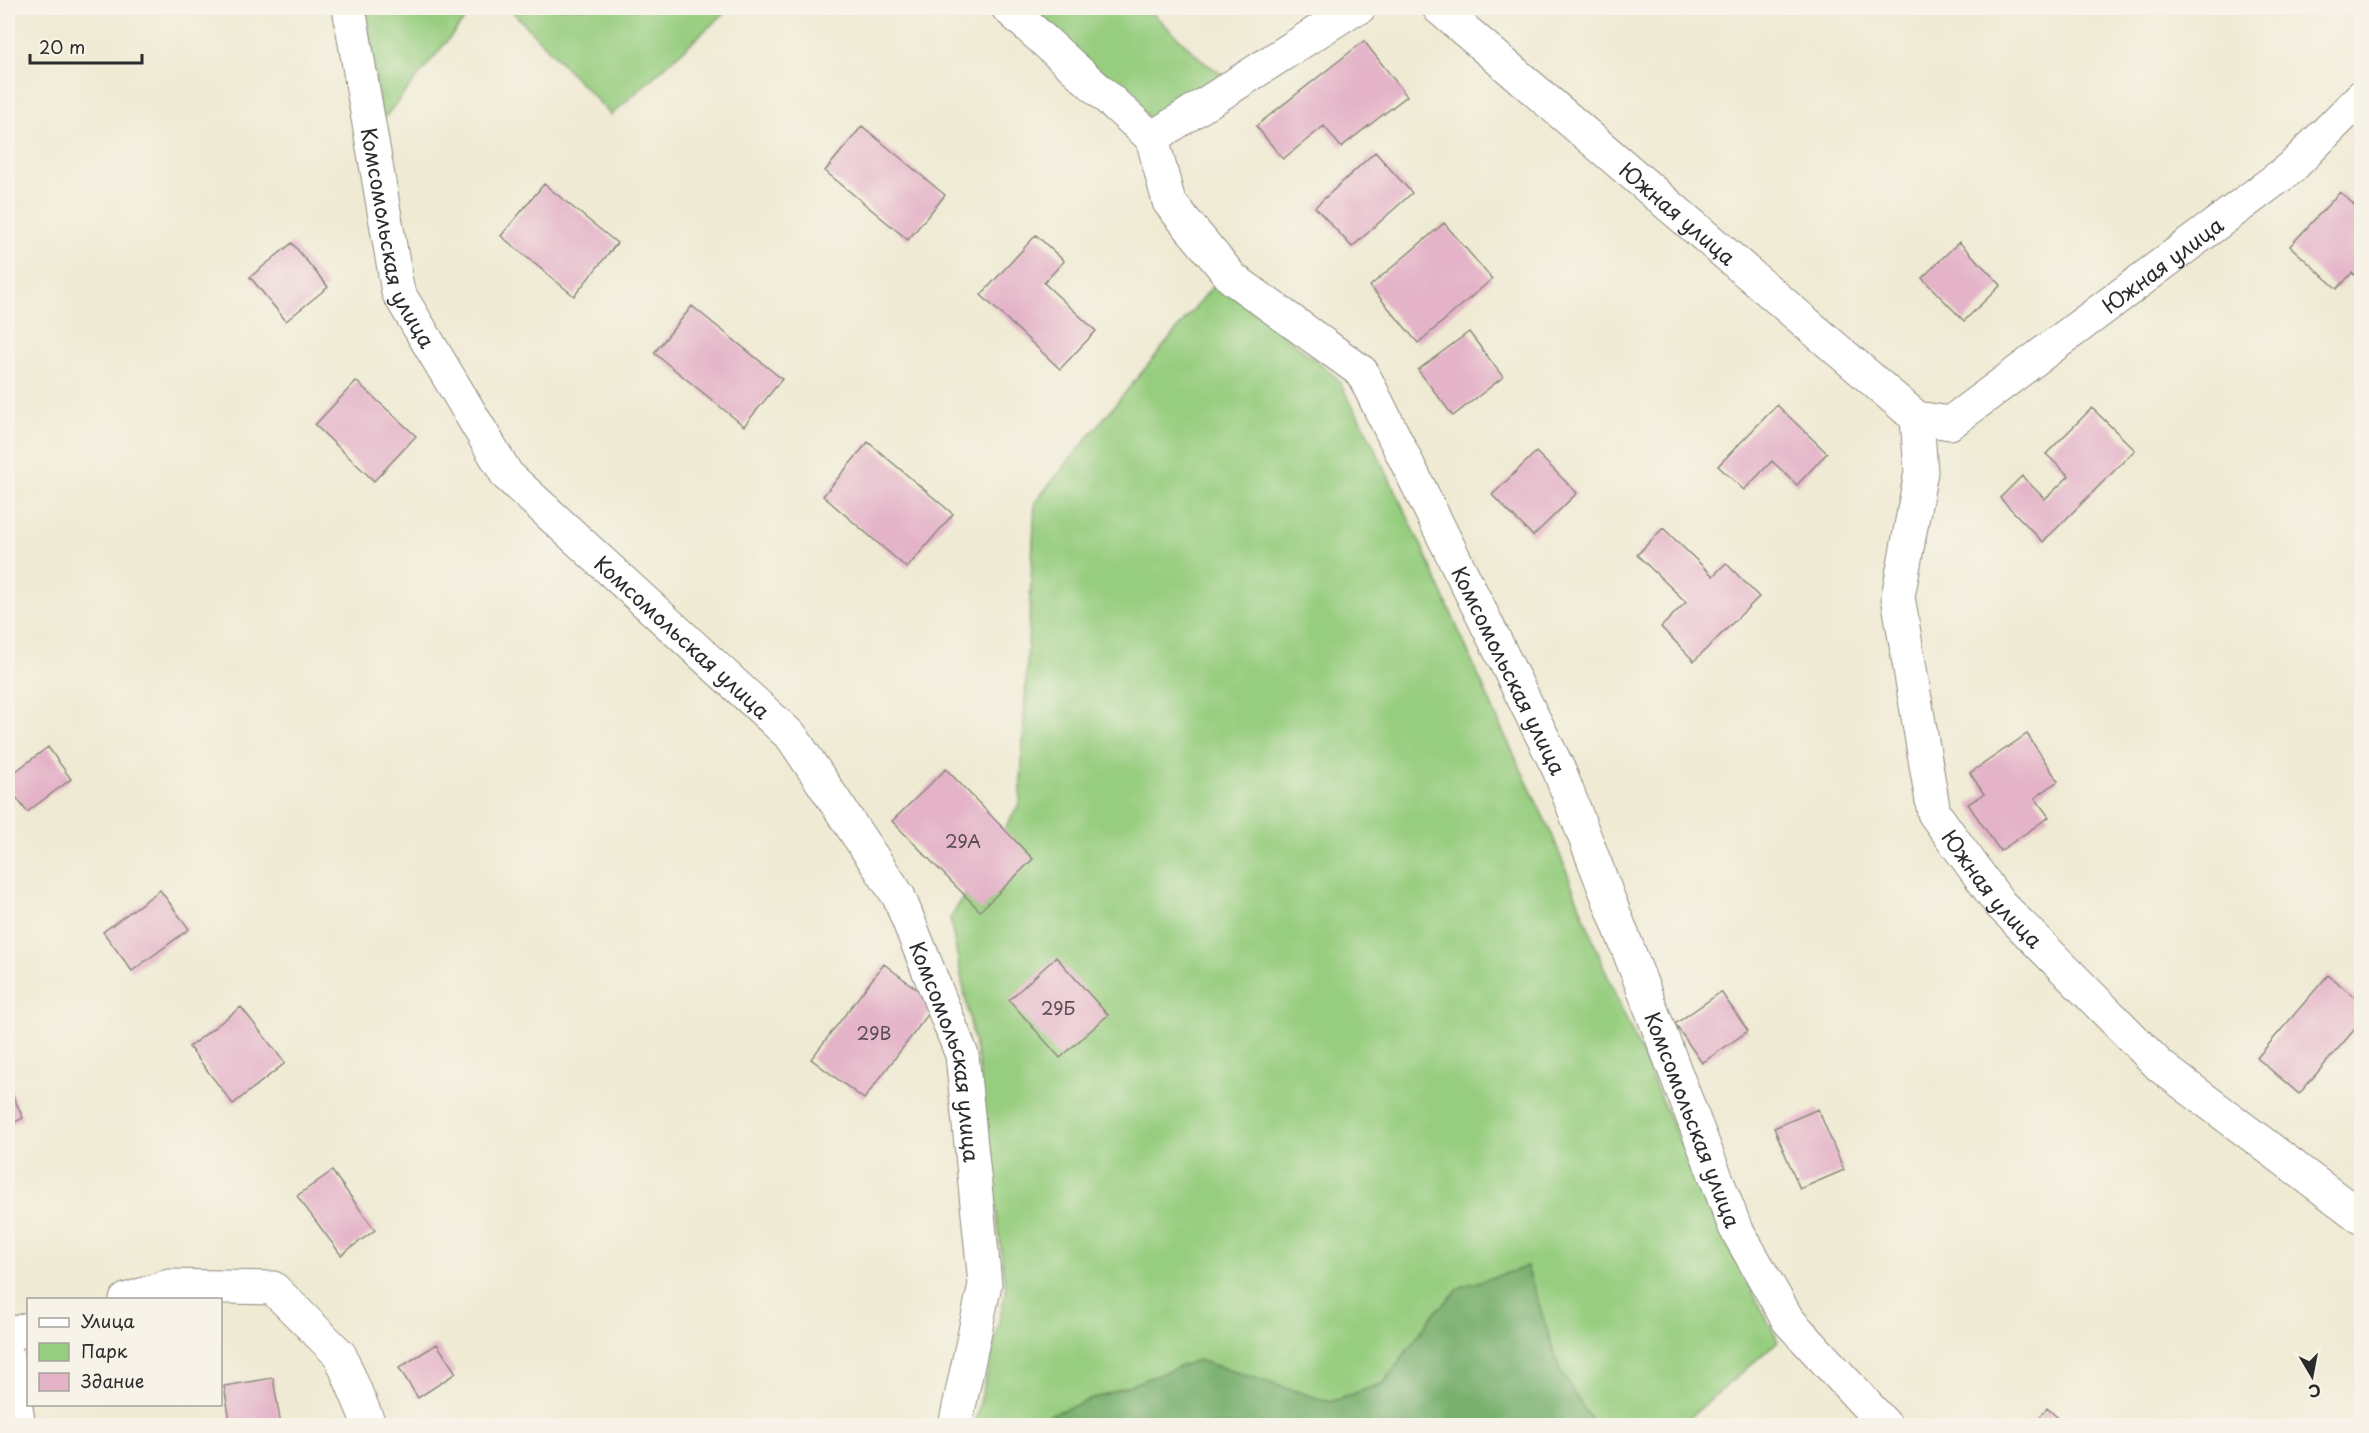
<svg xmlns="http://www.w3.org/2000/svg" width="2369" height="1433" font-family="'Playpen Sans',sans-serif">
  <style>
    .green { fill: #97cd7f; stroke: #617c55; stroke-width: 1.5 }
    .forest { fill: #79b06e; stroke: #526e4c; stroke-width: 1.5 }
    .building { fill: #e4b3c8 }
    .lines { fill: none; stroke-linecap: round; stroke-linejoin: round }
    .street-casing { stroke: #8d8a7f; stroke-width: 35 }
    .street { stroke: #fff; stroke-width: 33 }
    .labels { text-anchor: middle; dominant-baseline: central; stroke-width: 4.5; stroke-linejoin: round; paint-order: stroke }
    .number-label { font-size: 18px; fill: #594d52 }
    .street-label { font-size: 21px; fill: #2b2b2b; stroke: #f7f3e8 }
  </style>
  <rect width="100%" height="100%" fill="#f7f3e8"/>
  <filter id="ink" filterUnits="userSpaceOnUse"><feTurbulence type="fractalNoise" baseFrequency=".0167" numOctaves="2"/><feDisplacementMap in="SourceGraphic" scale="12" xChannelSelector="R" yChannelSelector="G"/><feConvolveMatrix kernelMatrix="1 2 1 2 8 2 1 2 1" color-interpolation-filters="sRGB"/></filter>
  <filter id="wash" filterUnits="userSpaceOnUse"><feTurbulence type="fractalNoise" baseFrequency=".008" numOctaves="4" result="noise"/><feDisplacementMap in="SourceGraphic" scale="24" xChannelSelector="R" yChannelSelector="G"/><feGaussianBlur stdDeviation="1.35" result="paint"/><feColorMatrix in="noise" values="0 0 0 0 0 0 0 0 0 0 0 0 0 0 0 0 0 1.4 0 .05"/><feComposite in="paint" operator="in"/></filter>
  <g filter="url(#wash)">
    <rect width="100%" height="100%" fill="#efead3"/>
    <path class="green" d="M366,8H474L381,122Z
      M509,8H730L611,115Z
      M1023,8H1147L1205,63L1222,74L1153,121Z
      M1217,281L1337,378L1366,430L1423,549L1500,725L1553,837L1605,970L1706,1202L1778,1341L1681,1425H1594L1560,1371L1527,1268L1435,1312L1384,1383L1330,1402L1198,1360L1049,1415L1044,1425H975L1006,1291L978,1062L950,919L1020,803L1035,502Z"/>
    <path class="forest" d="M1527,1267L1560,1371L1594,1425H1044L1049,1415L1198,1360L1330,1402L1384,1383L1435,1312L1461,1287Z"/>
    <g id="blocks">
      <path class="building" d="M1364,41L1407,96L1341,147L1324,126L1283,159L1256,126Z
        M862,126L945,195L908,240L825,171Z
        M1375,152L1412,193L1352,247L1315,207Z
        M544,184L617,243L574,296L501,236Z
        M2340,192L2362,212V281L2352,273L2337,289L2290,246Z
        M1444,223L1492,279L1418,343L1370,286Z
        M1036,235L1064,261L1044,283L1096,331L1060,369L981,295Z
        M1959,242L2001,285L1964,321L1922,278Z
        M292,243L328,287L286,321L250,277Z
        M692,306L782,379L744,426L654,353Z
        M1469,332L1503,377L1453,416L1418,370Z
        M356,381L416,436L374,481L315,425Z
        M1777,405L1827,453L1797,485L1772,461L1744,490L1718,466Z
        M2092,408L2135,450L2043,542L2000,498L2022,476L2045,499L2069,476L2046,454Z
        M868,442L953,514L907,568L823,496Z
        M1536,452L1577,493L1533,536L1492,495Z
        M1663,528L1713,576L1726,563L1759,597L1694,661L1661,627L1686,602L1637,555Z
        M2027,734L2058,781L2035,798L2049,817L2000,851L1968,804L1984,794L1970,773Z
        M48,747L71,779L27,812L8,786V777Z
        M946,769L1033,859L980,911L892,821Z
        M160,890L189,929L132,971L103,932Z
        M1056,957L1108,1015L1060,1058L1009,1000Z
        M884,964L936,1004L864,1099L811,1059Z
        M2328,975L2362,1003V1021L2299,1094L2257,1058Z
        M1721,992L1748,1031L1702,1063L1675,1024Z
        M241,1007L285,1063L233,1104L189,1047Z
        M8,1085L23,1118L8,1126Z
        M1818,1109L1844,1170L1800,1189L1774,1128Z
        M332,1171L375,1230L341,1255L297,1196Z
        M437,1344L456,1373L418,1398L399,1368Z
        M273,1378L281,1426H231L224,1386Z
        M2047,1408L2067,1426H2032Z"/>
    </g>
  </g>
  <g filter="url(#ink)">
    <use href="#blocks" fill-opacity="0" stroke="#8d8a7f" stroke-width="1.5"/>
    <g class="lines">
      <defs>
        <g id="street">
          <path id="s1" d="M349,8L398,292L507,475L792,737L899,897L962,1055L985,1284L955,1426"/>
          <path id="s2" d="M1008,8L1152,138L1169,202L1232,278L1362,372L1559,770L1735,1227L1788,1320L1886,1426"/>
          <path id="s3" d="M1439,8L1917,418L1950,423L2291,168L2362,96"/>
          <path d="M1152,138L1353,9L1359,8"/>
          <path id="s4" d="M1917,418L1921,472L1898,597L1934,813L2000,904L2160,1066L2362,1218"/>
          <path d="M126,1300L169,1286L273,1288L340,1355L370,1426"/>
          <path d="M8,1335L28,1329"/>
          <path d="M8,1359L19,1426"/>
        </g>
      </defs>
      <use href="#street" class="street-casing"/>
      <use href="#street" class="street"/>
    </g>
  </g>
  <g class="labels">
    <g class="number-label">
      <text x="963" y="840">29А</text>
      <text x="1058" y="1007">29Б</text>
      <text x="874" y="1032">29В</text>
    </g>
    <g class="street-label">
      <text stroke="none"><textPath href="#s3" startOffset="315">Южная улица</textPath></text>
      <text stroke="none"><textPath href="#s1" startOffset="236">Комсомольская улица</textPath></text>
      <text stroke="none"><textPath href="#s3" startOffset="928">Южная улица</textPath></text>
      <text stroke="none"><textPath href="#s1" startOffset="740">Комсомольская улица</textPath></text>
      <text stroke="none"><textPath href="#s2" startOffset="852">Комсомольская улица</textPath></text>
      <text stroke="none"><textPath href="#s4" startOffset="496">Южная улица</textPath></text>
      <text stroke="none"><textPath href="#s1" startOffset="1244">Комсомольская улица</textPath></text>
      <text stroke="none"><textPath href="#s2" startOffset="1338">Комсомольская улица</textPath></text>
    </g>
  </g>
  <rect width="2369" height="1433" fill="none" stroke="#f7f3e8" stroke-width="30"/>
  <rect x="27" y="1298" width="195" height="108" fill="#f7f3e8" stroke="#a5a39c" stroke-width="1.5"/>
  <rect x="39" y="1318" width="30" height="9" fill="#ffffff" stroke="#a5a39c" stroke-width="1.5"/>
  <text x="81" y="1328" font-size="18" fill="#2b2b2b">Улица</text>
  <rect x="39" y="1343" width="30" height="18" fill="#97cd7f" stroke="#a5a39c" stroke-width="1.5"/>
  <text x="81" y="1358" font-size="18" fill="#2b2b2b">Парк</text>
  <rect x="39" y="1373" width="30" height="18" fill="#e4b3c8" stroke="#a5a39c" stroke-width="1.5"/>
  <text x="81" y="1388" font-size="18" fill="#2b2b2b">Здание</text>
  <g transform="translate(2312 1376) rotate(170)" stroke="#f7f3e8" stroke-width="4.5" paint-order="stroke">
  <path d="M0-4.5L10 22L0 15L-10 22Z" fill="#2b2b2b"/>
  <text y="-9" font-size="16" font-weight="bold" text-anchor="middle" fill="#2b2b2b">С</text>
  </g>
  <path d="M30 54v9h112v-9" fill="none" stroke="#2b2b2b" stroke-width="3"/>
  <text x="39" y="54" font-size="18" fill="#2b2b2b" stroke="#f7f3e8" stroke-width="4.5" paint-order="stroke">20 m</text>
</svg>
